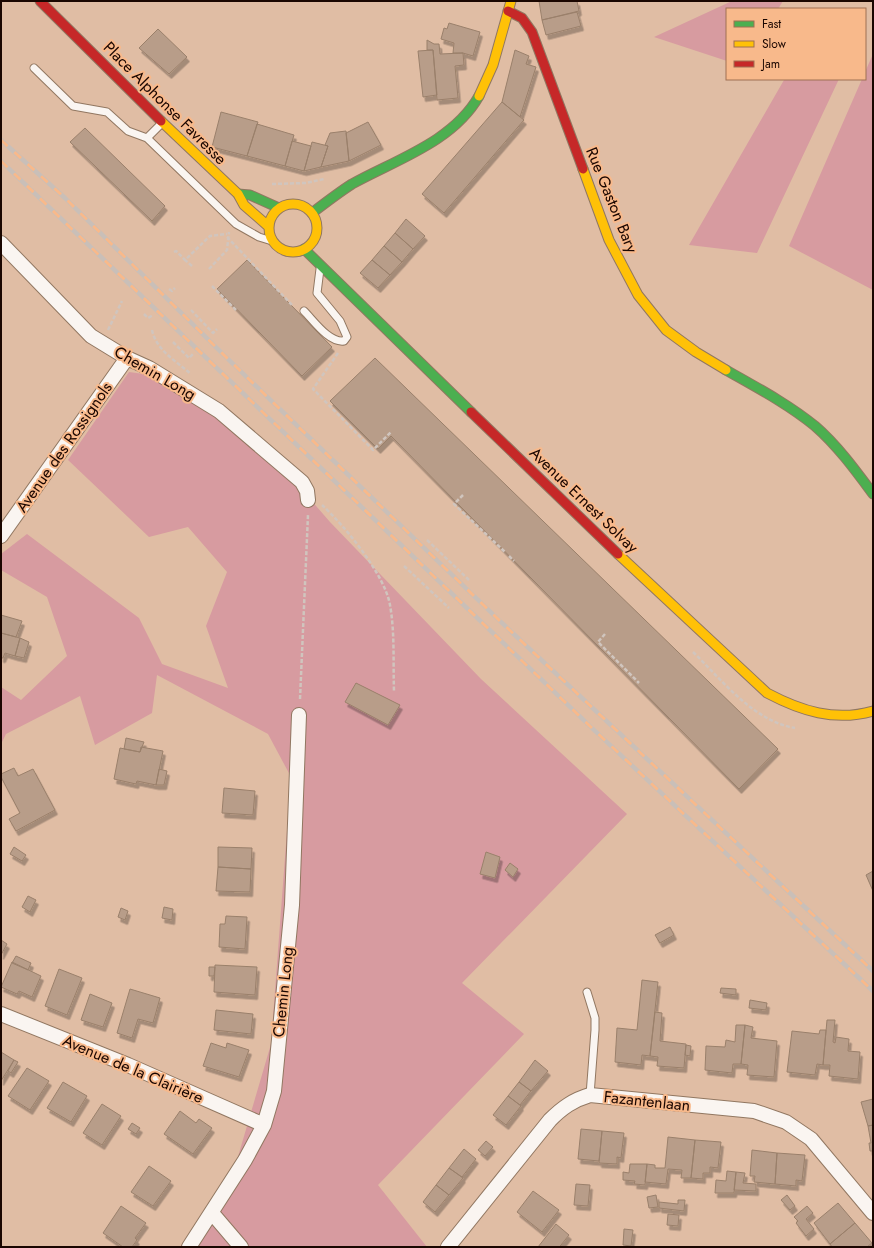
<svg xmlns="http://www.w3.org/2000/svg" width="874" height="1248" font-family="Jost,sans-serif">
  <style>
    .green { fill: #d79ba0 }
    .building { fill: #b89d89; stroke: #9a806b; filter: url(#shadow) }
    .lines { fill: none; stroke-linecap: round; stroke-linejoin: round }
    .lane-casing { stroke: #917761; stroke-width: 9 }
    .street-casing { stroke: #917761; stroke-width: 16 }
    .fast-casing { stroke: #917761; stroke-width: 11 }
    .slow-casing { stroke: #917761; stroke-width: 11 }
    .jam-casing { stroke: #917761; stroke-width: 11 }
    .path { stroke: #d0c5be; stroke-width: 2.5; stroke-dasharray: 4 2; stroke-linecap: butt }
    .lane { stroke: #faf5f1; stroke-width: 7 }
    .street { stroke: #faf5f1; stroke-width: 14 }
    .fast { stroke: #4caf50; stroke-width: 9 }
    .slow { stroke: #ffc107; stroke-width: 9 }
    .jam { stroke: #c62828; stroke-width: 9 }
    .rail-casing { stroke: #c9bfb8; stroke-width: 4.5 }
    .rail { stroke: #f8b98b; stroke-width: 3; stroke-dasharray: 9; stroke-linecap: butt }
    .labels { text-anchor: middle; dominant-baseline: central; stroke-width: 4; stroke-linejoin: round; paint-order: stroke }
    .street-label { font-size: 16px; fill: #1a0600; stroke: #f8b98b }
  </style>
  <defs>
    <filter id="shadow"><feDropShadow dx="2.5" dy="4.5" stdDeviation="0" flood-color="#0004"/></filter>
  </defs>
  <rect width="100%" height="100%" fill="#e0bda4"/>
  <path class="green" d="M732,1H783L778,9H727V61L654,37Z
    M873,54V290L789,246L862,79H865V72Z
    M782,79H839L757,253L689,245L784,80Z
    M129,372L151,375L264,446L330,522L481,679L627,814L462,983L524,1034L378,1185L427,1247H197L223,1208L271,1044L291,777L268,734L157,675L152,713L95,745L80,696L6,734L1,744V687L21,700L67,656L47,597L1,570V554L27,534L139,618L162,664L228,688L206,626L227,572L188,527L149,537L68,460Z"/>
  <path class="building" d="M539,1H577L579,11L542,20Z
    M577,12L581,26L546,35L542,20Z
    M449,23L480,32L473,56L463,53H453L454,43L441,39L444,28L447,29Z
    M158,29L187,57L169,74L139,48Z
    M427,40L434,44H439L440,54L463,53L464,65L455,66L458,98L437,100L433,50H427Z
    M433,50L437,95L423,97L418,51Z
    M515,50L529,56L526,64L536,67L520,117L502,102Z
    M502,102L524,120L444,213L422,194Z
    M221,112L258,122L247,156L212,147Z
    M368,122L381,145L349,161L346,133Z
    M257,124L294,135L285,166L247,156Z
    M85,128L165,206L152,221L70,142Z
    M346,131L349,161L321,167L328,146L325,145L330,133Z
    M292,141L311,146L304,171L285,166Z
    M312,142L328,146L321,167L304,171Z
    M406,219L425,236L413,249L395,233Z
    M395,233L413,249L402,262L384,246Z
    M384,246L402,262L390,275L372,260Z
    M247,260L332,347L302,376L217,289Z
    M372,260L390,275L378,288L360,273Z
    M375,358L778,749L739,789L391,436L378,449L330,401Z
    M1,615L22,621L16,637L1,633Z
    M1,633L20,638L15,656L5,653L3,658H1Z
    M20,638L29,642L24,658L15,656Z
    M356,683L400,705L388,725L345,702Z
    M126,738L144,742L140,752L124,749Z
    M141,747L163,751L156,785L137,781L136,784L114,779L120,748L140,752Z
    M14,768L18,776L33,769L55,810L16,831L9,819L20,813L1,777V774Z
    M159,769L167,771L164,785H156Z
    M224,788L255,791L253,815L222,813Z
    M14,847L26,855L22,861L10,854Z
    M218,847L252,848L251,869L218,867Z
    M486,852L500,857L495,878L480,874Z
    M510,863L518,869L513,877L505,870Z
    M218,867L251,869L250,892L216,891Z
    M873,871V891L866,875Z
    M28,896L36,900L30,912L22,907Z
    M164,907L173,909L172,920L162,918Z
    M121,908L128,911L125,920L118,917Z
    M226,916L247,917L245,949L219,947L220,924H225Z
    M670,927L674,935L660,943L655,935Z
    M1,940L7,944L1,955Z
    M16,956L31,963L28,970L12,963Z
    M12,962L41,976L32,997L19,991L17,994L1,987Z
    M215,965L257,967L255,995L214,992Z
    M209,967H215L214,976H209Z
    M59,969L82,978L67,1015L45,1006Z
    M642,980L658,982L650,1056L642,1055L641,1065L615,1062L617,1028L637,1030Z
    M721,988L736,989V995L720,993Z
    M130,989L160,998L153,1023L138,1019L132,1038L117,1033Z
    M90,994L112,1003L103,1027L81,1020Z
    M750,1000L767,1003L766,1010L749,1008Z
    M216,1010L253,1014L251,1034L214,1030Z
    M655,1012L662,1013L660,1041L686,1044L684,1068L657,1066L658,1057L650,1056Z
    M827,1020H835L833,1042L835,1043L836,1037L849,1039L848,1051L860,1052L858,1079L829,1076L830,1065H823Z
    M736,1025H745L741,1064H733L732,1073L705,1070L706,1046L725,1047L726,1040L735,1042Z
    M745,1025L753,1027L751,1038L777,1041L774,1077L747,1075L748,1065L741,1064Z
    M820,1030H826L823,1065L817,1064L815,1075L787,1072L792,1031L819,1034Z
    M211,1043L226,1048L227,1043L249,1050L239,1077L203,1066Z
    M686,1045L691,1046L690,1056L685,1055Z
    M1,1052L14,1060L1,1081Z
    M14,1060L18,1062L11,1073L8,1071Z
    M535,1060L548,1071L531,1091L519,1082Z
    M27,1068L49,1081L30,1110L8,1096Z
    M63,1082L87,1096L71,1122L47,1108Z
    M519,1082L531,1091L520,1105L508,1096Z
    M508,1096L521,1106L506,1125L493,1115Z
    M873,1099V1125L868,1126L861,1102Z
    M102,1104L121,1116L102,1145L83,1133Z
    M180,1111L196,1123L199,1119L212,1128L193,1154L164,1134Z
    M132,1123L140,1128L136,1134L128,1129Z
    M873,1125V1151H870L869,1143H871L868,1126Z
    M581,1129L602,1131L599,1161L578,1159Z
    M602,1131L624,1133L621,1158L617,1157V1164L599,1163Z
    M668,1137L695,1140L691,1178H681L682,1170L668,1169L666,1184L645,1182L647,1164L655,1165V1168H665Z
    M695,1140L721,1142L718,1168L710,1167V1173H703V1179L691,1178Z
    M486,1141L493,1147L485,1156L478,1150Z
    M464,1149L476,1159L462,1177L449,1168Z
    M752,1150L777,1153L775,1184L754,1182L755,1176H750Z
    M777,1153L805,1155L802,1181L796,1180V1186L775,1184Z
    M630,1164H647L645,1185L634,1184L635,1181L623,1180V1172L629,1173Z
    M149,1166L171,1181L153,1206L131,1192Z
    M449,1168L463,1178L449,1195L436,1185Z
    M727,1171L736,1172L734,1193H715L716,1180L726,1181Z
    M736,1172L745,1173L743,1183L756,1184V1191L734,1190Z
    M576,1184L590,1185L588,1206L574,1205Z
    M436,1185L449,1195L435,1212L423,1202Z
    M533,1191L559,1210L542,1232L517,1212Z
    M656,1195L658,1207L649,1208L647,1197Z
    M787,1195L795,1206L790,1210L781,1200Z
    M678,1200H685L684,1211L659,1208V1202L678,1204Z
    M838,1203L855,1223L830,1244L814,1223Z
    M121,1206L146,1223L135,1238L137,1240L132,1247H123L103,1233Z
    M807,1206L813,1213L806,1219L814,1229L806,1236L796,1223L798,1221L794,1217Z
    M668,1214L679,1215L678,1226L667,1225Z
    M855,1223L872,1243L867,1247H832L830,1244Z
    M556,1224L569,1235L561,1245L559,1247H538Z
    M624,1229L633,1230L631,1246L623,1245Z"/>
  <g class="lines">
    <defs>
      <path id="lane" d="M34,68L73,106L107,112L128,131L147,138L236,224L259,237L272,241
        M147,138L162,123
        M304,311C314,321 329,343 344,341L347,337L340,321L317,293L320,269
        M587,992L595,1018V1030L590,1095"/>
      <path id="street" d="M1,243L91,336L127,358L149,368L219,411L302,482L307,491L308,500
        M1,536L127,358
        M1,1014L128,1065L264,1125
        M212,1213L241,1247
        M189,1247L245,1160L264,1125L274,1091L292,905L299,715
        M448,1247L550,1120C562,1108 573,1100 590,1095L754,1111L786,1122L811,1139L873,1213"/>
      <path id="fast" d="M238,194L250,195L279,208
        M312,213C325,203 338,193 352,184C395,160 453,142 479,96
        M304,249L471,412
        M726,370C756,387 788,404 815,426C837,445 856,471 873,494"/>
      <path id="slow" d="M479,96L493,65L511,1
        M161,121L238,194L244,205L268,226
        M583,169L609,240L638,295L666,330L696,352L726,370
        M269 228a24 24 0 1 1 48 0a24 24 0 1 1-48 0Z
        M618,554L767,693C801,711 835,722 873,711"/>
      <path id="jam" d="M40,1L161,121
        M508,11L522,18L532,32L583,169
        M471,412L618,554"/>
    </defs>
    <use href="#lane" class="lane-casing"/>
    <use href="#street" class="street-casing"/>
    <use href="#fast" class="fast-casing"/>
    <use href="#slow" class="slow-casing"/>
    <use href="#jam" class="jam-casing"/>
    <path class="path" d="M272,184L306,183L324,179
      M227,237L293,306
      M174,252L176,251L185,260
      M192,266L185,260L210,236L227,234
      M209,269L227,250L229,232
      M212,286L236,310
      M169,289L172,291L175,288
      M191,310L213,333L217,329
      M144,314L148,318L153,315
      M108,330L122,301
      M152,330C156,350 176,361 191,374
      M173,342L189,358L194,353
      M338,353L313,389L373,450L391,432
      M463,495L454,504L505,552
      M322,505C345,526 385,575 390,605C395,633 393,663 394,691
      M427,540L469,580
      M509,556L514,561
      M404,566L449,608
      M605,634L598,642L639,683
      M693,652C722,680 753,721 795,728
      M300,699L308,515"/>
    <use href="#lane" class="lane"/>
    <use href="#street" class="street"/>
    <use href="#fast" class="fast"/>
    <use href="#slow" class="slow"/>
    <use href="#jam" class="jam"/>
    <defs>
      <path id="rail" d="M1,140L65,198L229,360L501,622L873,971
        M1,161L594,730L873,991"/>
    </defs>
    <use href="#rail" class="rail-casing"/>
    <use href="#rail" class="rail"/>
  </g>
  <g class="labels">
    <g class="street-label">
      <text transform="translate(165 103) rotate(45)">Place Alphonse Favresse</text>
      <text transform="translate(612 200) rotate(68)">Rue Gaston Bary</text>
      <text transform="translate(155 373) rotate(30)">Chemin Long</text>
      <text transform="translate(64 447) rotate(-55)">Avenue des Rossignols</text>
      <text transform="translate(584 500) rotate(44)">Avenue Ernest Solvay</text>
      <text transform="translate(283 992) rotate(-84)">Chemin Long</text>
      <text transform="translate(133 1069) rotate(23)">Avenue de la Clairière</text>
      <text transform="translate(647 1101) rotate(6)">Fazantenlaan</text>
    </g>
  </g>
  <rect width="874" height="1248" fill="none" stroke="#1a0600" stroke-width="4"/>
  <rect x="726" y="8" width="140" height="72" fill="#f8b98b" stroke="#9f7153"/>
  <rect x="734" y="21" width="20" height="6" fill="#4caf50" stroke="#9f7153"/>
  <text x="762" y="28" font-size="12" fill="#1a0600">Fast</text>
  <rect x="734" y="41" width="20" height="6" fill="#ffc107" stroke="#9f7153"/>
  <text x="762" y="48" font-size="12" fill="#1a0600">Slow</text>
  <rect x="734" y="61" width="20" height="6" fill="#c62828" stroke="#9f7153"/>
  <text x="762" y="68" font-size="12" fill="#1a0600">Jam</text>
</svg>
